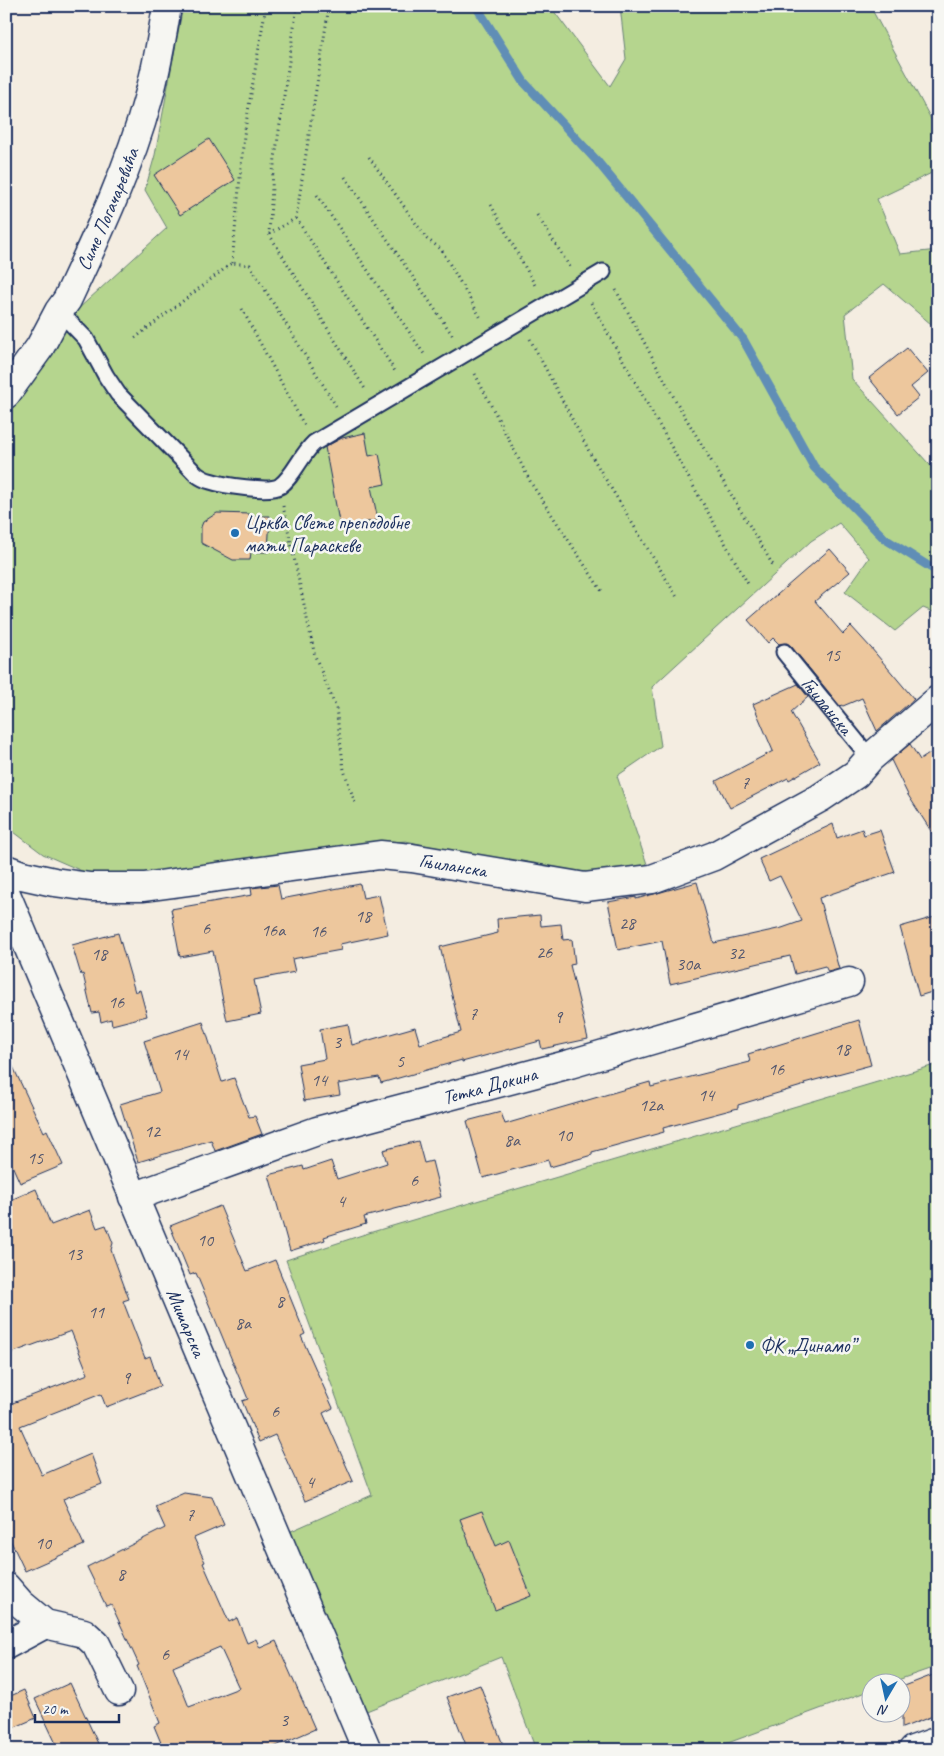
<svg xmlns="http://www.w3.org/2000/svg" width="944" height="1756" font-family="Caveat,sans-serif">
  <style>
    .green { fill: #b5d58e; stroke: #688276 }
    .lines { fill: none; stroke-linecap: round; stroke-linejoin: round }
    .stream { stroke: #618eb6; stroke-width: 9 }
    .building { fill: #edc79d; stroke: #1b2f5e; fill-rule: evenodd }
    .lane-casing { stroke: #1b2f5e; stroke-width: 19 }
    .street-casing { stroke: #1b2f5e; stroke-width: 31 }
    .secondary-casing { stroke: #1b2f5e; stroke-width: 31 }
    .path { stroke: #1b2f5e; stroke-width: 3; stroke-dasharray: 1 4; stroke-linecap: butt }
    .lane { stroke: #f6f6f2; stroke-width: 15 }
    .street { stroke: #f6f6f2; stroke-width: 28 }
    .secondary { stroke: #f6f6f2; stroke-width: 28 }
    .poi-dot { fill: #1f6fb2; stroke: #f6f6f2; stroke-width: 2 }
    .labels { text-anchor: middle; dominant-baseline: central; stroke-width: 5; stroke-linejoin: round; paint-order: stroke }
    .number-label { font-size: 18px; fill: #50556e }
    .street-label { font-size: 20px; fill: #1b2f5e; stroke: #f6f6f2 }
    .poi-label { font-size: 20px; fill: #1b2f5e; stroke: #f6f6f2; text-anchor: start }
  </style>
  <rect width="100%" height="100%" fill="#f4ede1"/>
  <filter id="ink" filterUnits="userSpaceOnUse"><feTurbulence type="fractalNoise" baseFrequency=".02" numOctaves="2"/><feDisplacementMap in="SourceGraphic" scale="10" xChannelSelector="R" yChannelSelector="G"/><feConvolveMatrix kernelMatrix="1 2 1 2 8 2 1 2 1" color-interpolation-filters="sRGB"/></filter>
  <g filter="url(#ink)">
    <path class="green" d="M183,6H550L610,86L626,59L620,6H870L938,132V170L877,199L900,254L938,250V330L884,284L845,314L852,379L938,474V614L923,608L895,631L845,592L869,558L839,523L811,541L652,687L661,746L617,776L648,867L564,876L406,841L358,845L140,880L91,875L43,854L6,826V410L77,310L167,228L145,190L155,155Z
      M938,1064V1666L889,1683L872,1684L871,1690L709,1750H536L501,1657L364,1712L289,1532L372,1495L286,1260L362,1235Z"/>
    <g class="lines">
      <path class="stream" d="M476,6L524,82L597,161L743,339L814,467L885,539L938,572"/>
    </g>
    <path class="building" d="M209,139L235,180L180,215L154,175Z
      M907,348L928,373L911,387L919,397L898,414L869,378Z
      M365,433L369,456L379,454L385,484L371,487L378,520L340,527L325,447L342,438Z
      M217,513L250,514L249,516H270L268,552H251L250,560H233L201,543V527L203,522Z
      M830,549L850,572L815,601L843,634L851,626L871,648L914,699L877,731L862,698L843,706L841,705L840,706L791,646L787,643L779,644L773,638L768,643L748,620Z
      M798,684L808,697L791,712L820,762L789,780L788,778L730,808L716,781L773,751L753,704Z
      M910,744L920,760L938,748V783L929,789L938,808V842L908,795L891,760Z
      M833,824L837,838L862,829L864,835L880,830L895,872L819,898L839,969L828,972L825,966L795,974L790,956L670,984L662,941L618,950L608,902L636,897V899L697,882L714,943L782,928L802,921L780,876L769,881L759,859Z
      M360,884L363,898L379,895L388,934L340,944L341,950L292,959L295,972L254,980L261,1014L227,1021L213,951L180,957L171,909L252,895L251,888L278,885L281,899Z
      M540,915L541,926L561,924L563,940L572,939L575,964L570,965L588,1039L542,1049L540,1041L462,1062V1060L381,1083L379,1077L338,1084L340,1095L304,1101L298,1064L325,1059L320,1029L348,1024L352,1045L415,1027L420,1044L461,1032L440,947L498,933L497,919Z
      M938,916V990L919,996L900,927Z
      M118,933L135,992L140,990L147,1016L112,1025L111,1019L101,1022L99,1012L92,1013L83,974L81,975L72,945Z
      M859,1020L871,1065L804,1083L805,1085L738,1105V1108L663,1128L664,1132L592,1152V1155L550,1167L548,1160L483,1178L467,1121L501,1112L505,1124L650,1082L651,1087L750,1062L748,1054Z
      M203,1022L222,1082L234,1078L249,1117L255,1116L262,1134L215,1151L211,1140L138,1162L120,1104L160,1092L144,1041Z
      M6,1052L44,1132L47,1130L63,1165L20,1183L6,1152Z
      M418,1141L424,1163L432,1161L441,1197L364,1217L366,1224L324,1237L325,1240L290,1251L269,1175L303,1166L304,1170L331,1161L337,1179L387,1163L383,1150Z
      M36,1189L51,1225L90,1210L97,1228L106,1225L113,1243L111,1250L129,1299L123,1301L145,1358L150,1356L160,1386L106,1407L101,1394L20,1426L42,1475L91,1454L102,1484L63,1499L84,1545L25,1571L6,1531V1395L10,1404L88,1374L71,1331L6,1355V1202Z
      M220,1206L247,1271L275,1260L305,1334L301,1336L333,1408L323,1413L353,1481L305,1501L275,1435L259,1442L242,1401L248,1399L196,1273L190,1275L170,1226Z
      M184,1493L212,1497L224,1525L194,1538L205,1562L203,1563L229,1622L237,1618L247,1643L256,1639L260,1648L276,1641L315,1729L267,1750H164L154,1726L160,1723L137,1666L139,1665L111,1604L106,1606L87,1567L165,1528L155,1506ZM220,1647L239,1688L189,1707L173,1667Z
      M482,1511L496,1546L509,1540L531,1596L495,1610L460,1519Z
      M938,1673V1714L902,1728V1687Z
      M70,1683L101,1750H59L35,1699Z
      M480,1685L505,1750H468L447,1697Z
      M24,1690L36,1718L6,1731V1698Z"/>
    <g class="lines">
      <defs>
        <g id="lane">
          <path d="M59,311L86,339L106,376L118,394L196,474C200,477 205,480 210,481C222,485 269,493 280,486C293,477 301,455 314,443L603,272"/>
          <path id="s1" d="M784,652L870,758"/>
        </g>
        <g id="street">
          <path id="s2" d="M6,394L40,347L59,311L67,300C98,234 129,169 148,99C157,69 162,37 167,6"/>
          <path id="s3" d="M6,869L22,875L54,882L90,887H144L380,855L412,858L585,887L652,879L714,856L820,798L856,774L870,758L938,700"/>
          <path id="s4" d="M6,894L367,1750"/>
          <path id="s5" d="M133,1197L317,1131L570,1064L849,982"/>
          <path d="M6,1587L20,1603L45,1624L84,1633L96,1644L119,1691"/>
          <path d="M6,1645L45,1624"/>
        </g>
        <path id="secondary" d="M913,1750L938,1741"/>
      </defs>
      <use href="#lane" class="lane-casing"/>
      <use href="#street" class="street-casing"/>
      <use href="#secondary" class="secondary-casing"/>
      <path class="path" d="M297,6L273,172L269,234L365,389
        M329,6L296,218L395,371
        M369,157L427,239L441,249L482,320
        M345,177L453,336
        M317,195L424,354
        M491,205L536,287
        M537,215L570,267
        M269,234L296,218
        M232,263L244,135L266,6
        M616,290L677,403L774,567
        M591,303L748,584
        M242,309L304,425
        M135,338L232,263L250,265L336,406
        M530,339L591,455L677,597
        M475,374L531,483L603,593
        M283,506L315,656L336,708L344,770L356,806"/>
      <use href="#lane" class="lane"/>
      <use href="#street" class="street"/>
      <use href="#secondary" class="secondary"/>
    </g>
  </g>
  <g class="poi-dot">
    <circle cx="235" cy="533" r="5"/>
    <circle cx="750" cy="1345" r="5"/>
  </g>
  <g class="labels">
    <g class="number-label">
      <text x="832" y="655">15</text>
      <text x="745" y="783">7</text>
      <text x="363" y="916">18</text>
      <text x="627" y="923">28</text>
      <text x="206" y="928">6</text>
      <text x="273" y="930">16a</text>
      <text x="318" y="931">16</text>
      <text x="544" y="952">26</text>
      <text x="736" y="953">32</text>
      <text x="99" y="954">18</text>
      <text x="688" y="964">30a</text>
      <text x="116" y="1002">16</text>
      <text x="473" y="1014">7</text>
      <text x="558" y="1017">9</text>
      <text x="337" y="1042">3</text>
      <text x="842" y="1049">18</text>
      <text x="180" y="1054">14</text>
      <text x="400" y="1061">5</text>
      <text x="776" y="1069">16</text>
      <text x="319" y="1080">14</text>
      <text x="706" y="1095">14</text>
      <text x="651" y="1105">12a</text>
      <text x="152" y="1131">12</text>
      <text x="564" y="1135">10</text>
      <text x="512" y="1140">8a</text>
      <text x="35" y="1158">15</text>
      <text x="414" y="1180">6</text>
      <text x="341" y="1201">4</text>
      <text x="205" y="1240">10</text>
      <text x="74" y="1254">13</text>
      <text x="280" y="1301">8</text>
      <text x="96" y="1312">11</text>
      <text x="243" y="1323">8a</text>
      <text x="126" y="1378">9</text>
      <text x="275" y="1411">6</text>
      <text x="310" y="1482">4</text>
      <text x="190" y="1515">7</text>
      <text x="43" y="1543">10</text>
      <text x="121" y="1574">8</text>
      <text x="165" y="1654">6</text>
      <text x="284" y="1720">3</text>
    </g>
    <g class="street-label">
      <text stroke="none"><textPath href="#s2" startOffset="212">Симе Погачаревића</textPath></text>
      <text stroke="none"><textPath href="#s1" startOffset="69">Гњиланска</textPath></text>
      <text stroke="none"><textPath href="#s3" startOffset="452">Гњиланска</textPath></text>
      <text stroke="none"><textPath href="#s5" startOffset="374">Тетка Докина</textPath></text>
      <text stroke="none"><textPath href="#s4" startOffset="465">Мишарска</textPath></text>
    </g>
    <g class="poi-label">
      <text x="245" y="522">Црква Свете преподобне<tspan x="245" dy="23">мати Параскеве</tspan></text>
      <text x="760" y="1345">ФК „Динамо”</text>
    </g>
  </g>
  <rect width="944" height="1756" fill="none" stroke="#f6f6f2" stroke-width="25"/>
  <rect x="12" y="12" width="919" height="1731" fill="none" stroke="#1b2f5e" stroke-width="2" filter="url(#ink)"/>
  <g transform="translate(886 1698) rotate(189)"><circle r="24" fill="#f6f6f2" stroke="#9ea6b7"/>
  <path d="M0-4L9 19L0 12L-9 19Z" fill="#1f6fb2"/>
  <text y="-8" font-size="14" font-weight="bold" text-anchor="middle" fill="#1b2f5e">N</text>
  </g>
  <path d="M35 1714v8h84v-8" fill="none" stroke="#1b2f5e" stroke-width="2.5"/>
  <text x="42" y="1714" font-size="15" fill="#1b2f5e" stroke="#f6f6f2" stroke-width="4" paint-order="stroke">20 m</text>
</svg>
